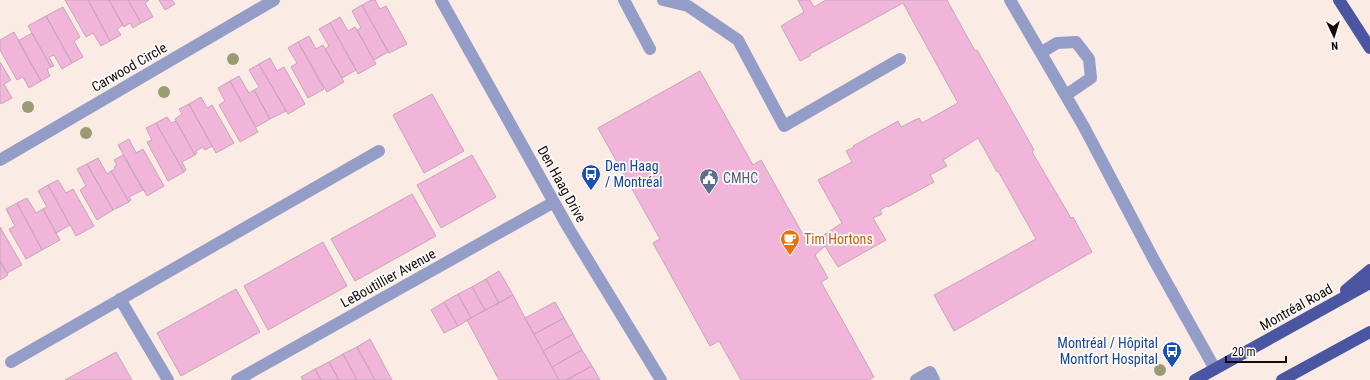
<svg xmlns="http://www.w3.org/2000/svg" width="1370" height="380" font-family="'Roboto Condensed',sans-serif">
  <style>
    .building { fill: #f2b5da; stroke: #c7a5b9 }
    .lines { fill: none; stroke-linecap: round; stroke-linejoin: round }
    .minor { stroke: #939dc8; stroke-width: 12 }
    .major { stroke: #4b56a2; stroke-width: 12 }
    .tree { fill: #9b9b73 }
    .labels { text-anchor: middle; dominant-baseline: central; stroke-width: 3.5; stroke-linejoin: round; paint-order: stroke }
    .street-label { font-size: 14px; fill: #150905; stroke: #fcfcfc }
    .transit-label { font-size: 14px; fill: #164399; stroke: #fcfcfc; text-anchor: start }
    .service-label { font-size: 14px; fill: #4e5e75; stroke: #fcfcfc; text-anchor: start }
    .food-label { font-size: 14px; fill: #c56008; stroke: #fcfcfc; text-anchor: start }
  </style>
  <rect width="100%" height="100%" fill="#faebe4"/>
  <path class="building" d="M65,0H88L110,41L101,46L93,33L86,37Z
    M88,0H109L123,25L117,29L121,35L110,41Z
    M109,0H128L141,23L133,28L130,23L124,27Z
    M128,0H149L145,3L153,17L141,23Z
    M159,0H172L175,4L165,10Z
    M371,0H375L380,9L386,6L407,44L389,53L362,5Z
    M798,0H810L814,7L826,0H947L975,51L977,50L1034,150L1032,152L1071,218L1073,217L1092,252L954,331L934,295L1036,239L998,171L997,172L978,138L943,160L947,166L930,175L934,182L888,207L887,206L880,210L882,214L873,218L886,240L838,267L825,246L815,255L828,278L821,282L874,377L869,380H741L719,341L710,346L653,243L660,239L598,128L700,71L753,165L761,160L809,245L842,223L818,180L852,162L846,151L854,147L853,146L898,121L901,127L919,118L922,123L958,103L903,3L810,54V56L800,61L781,26L804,12Z
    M362,5L388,52L374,60L357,30L361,28L352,11Z
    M63,7L80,37L74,41L83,57L72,63L46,16Z
    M46,16L72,63L62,69L54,55L49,57L54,66L51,67L28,26Z
    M340,17L348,31L355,27L376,64L358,74L330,23Z
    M330,23L356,70L342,78L325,49L329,46L319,29Z
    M14,32L41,81L29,88L23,77L17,80L0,50V40Z
    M32,33L51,67L47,69L50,76L41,81L18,41Z
    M309,36L316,49L323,45L344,82L327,92L298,42Z
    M298,42L324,89L308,98L291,67L297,63L288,48Z
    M270,58L277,71L284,67L305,104L288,114L259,64Z
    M0,62L11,80L4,84L12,98L1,104L0,102Z
    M259,64L286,111L270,119L254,90L259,87L249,70Z
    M239,76L249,93L254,90L270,119L256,127L230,81Z
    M230,81L258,132L240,142L219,105L225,101L218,88Z
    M432,94L464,151L424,173L393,115Z
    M201,97L207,108L212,105L234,143L216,153L189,104Z
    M189,104L212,146L205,150L203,147L196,151L197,153L195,155L175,119L182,114L179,109Z
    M167,117L171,123L176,121L195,155L182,162L186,170L184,172L156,123Z
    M156,123L184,172L168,181L147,142L152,140L146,128Z
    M129,139L136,153L143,149L164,186L147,196L118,145Z
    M123,155L143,190L129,197L131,200L129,202L111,171L115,169L114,167L117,165L114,160Z
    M472,155L496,197L441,228L417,185Z
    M98,158L107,174L111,171L129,202L113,210L87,164Z
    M87,164L113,210L97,220L80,190L86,186L77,169Z
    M58,180L66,193L73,189L94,226L76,236L48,185Z
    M48,185L70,225L56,233L43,209L47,207L38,191Z
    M412,194L436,236L355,281L331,239Z
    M27,198L36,213L43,209L60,240L42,250L17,203Z
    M17,203L42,250L26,259L9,229L15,226L6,209Z
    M0,227L22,265L7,273L0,261Z
    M323,242L347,286L268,330L244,286Z
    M0,261L8,275L0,280Z
    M499,271L513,295L499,303L486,279Z
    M486,279L499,303L485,310L472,287Z
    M472,287L485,310L471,318L458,294Z
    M236,289L260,332L181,376L157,333Z
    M458,294L471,318L458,326L444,302Z
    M513,295L525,318L559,380H499L467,320Z
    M444,302L458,326L444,333L431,310Z
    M555,302L564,318L534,334L525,318Z
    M564,318L573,334L543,351L534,334Z
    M573,334L582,350L552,367L543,351Z
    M370,339L392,380H375L357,347Z
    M357,347L375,380H357L343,354Z
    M582,350L592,366L566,380H559L552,367Z
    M116,352L132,380H65Z
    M343,354L357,380H339L329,362Z
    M329,362L339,380H321L315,369Z
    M592,366L600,380H566Z
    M315,369L321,380H303L301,377Z"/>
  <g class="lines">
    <path class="minor" d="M441,0L569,229L661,380
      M624,0L650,49
      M663,0L688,6L738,40L784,126L900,59
      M1010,0L1084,127L1154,260L1215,369
      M1042,52L1057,43L1076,42L1089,59L1091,78L1066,95
      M0,160L274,0
      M120,299L168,380
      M11,362L379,151
      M237,380L554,202
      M916,380L930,372L934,380"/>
    <path class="major" d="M1339,0L1370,48
      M1346,290L1370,270
      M1195,380L1370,283
      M1282,380L1370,332"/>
  </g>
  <g class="tree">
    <circle cx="233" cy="59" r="6"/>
    <circle cx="164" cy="92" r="6"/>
    <circle cx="28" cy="107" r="6"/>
    <circle cx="86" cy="133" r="6"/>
    <circle cx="1160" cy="370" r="6"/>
  </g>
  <defs>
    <symbol id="bus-pin" viewBox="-11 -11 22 30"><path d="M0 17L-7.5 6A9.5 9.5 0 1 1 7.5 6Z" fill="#1a4fb4" stroke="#fcfcfc"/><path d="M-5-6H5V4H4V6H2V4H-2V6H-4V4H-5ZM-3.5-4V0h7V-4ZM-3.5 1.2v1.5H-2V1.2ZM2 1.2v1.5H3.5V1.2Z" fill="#fff"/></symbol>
    <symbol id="civic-pin" viewBox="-11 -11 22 30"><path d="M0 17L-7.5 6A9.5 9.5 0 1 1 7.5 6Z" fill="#5c6f8a" stroke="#fcfcfc"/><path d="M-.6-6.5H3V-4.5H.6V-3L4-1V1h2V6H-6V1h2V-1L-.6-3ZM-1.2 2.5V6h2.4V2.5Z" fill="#fff"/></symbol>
    <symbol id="cafe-pin" viewBox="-11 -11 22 30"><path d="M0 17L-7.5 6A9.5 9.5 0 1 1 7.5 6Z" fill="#e8710a" stroke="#fcfcfc"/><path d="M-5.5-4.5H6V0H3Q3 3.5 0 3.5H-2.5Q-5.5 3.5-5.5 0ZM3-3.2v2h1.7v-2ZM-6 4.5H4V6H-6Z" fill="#fff"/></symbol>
  </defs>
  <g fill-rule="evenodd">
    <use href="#bus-pin" x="580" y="163" width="22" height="30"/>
    <use href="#civic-pin" x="698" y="167" width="22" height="30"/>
    <use href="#cafe-pin" x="779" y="228" width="22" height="30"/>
    <use href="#bus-pin" x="1161" y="340" width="22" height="30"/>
  </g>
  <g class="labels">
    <g class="street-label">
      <text transform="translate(129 67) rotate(-30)">Carwood Circle</text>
      <text transform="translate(562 184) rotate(61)">Den Haag Drive</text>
      <text transform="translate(388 278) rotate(-29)">LeBoutillier Avenue</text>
      <text transform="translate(1296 307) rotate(-29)">Montréal Road</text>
    </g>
    <g class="transit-label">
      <text x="605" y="166">Den Haag<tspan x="605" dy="16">/ Montréal</tspan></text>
      <text x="1158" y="343" text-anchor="end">Montréal / Hôpital<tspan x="1158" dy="16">Montfort Hospital</tspan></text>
    </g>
    <g class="service-label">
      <text x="723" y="178">CMHC</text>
    </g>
    <g class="food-label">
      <text x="804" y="239">Tim Hortons</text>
    </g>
  </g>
  <g transform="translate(1334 36) rotate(176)" stroke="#fcfcfc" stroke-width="3" paint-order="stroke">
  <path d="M0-3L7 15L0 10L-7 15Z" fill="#150905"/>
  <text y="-6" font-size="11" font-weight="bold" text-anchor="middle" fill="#150905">N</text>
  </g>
  <path d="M1226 356v6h60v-6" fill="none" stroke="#150905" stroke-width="2"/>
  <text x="1232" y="356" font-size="12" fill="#150905" stroke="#fcfcfc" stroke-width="3" paint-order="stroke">20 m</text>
</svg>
